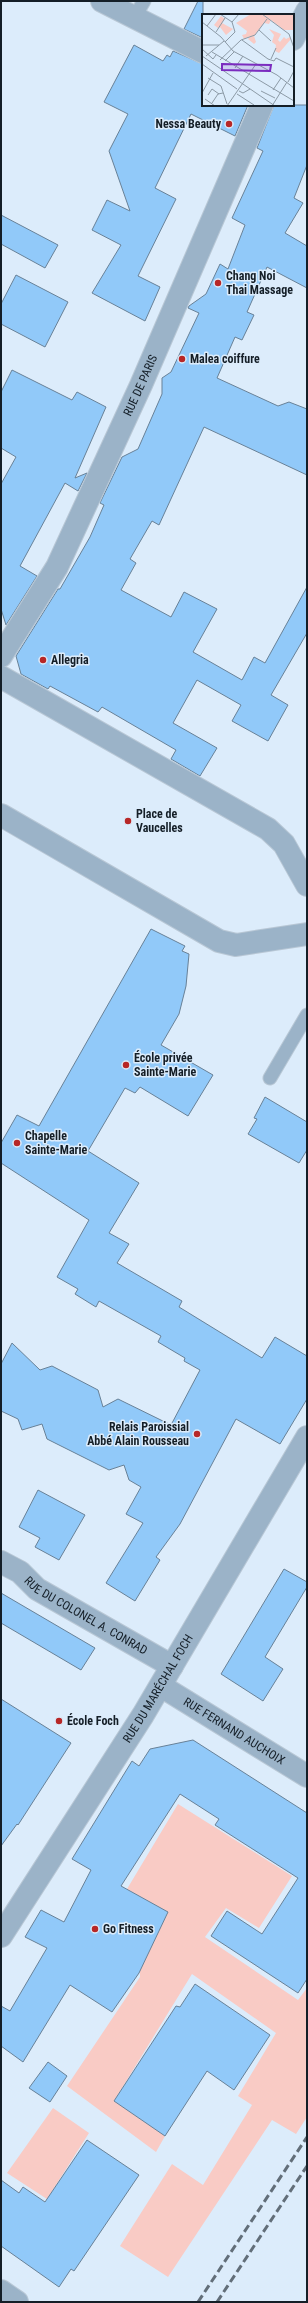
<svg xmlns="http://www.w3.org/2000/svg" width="308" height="2303" font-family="'Roboto Condensed',sans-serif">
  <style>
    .green { fill: #f9cbc5 }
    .building { fill: #91c9f9; stroke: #688197 }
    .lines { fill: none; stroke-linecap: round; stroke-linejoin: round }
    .service-casing { stroke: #b8c7d5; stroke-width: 15 }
    .minor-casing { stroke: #b8c7d5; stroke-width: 24 }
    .tertiary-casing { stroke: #b8c7d5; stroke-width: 24 }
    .service { stroke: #9bb3c8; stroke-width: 13 }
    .minor { stroke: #9bb3c8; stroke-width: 22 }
    .tertiary { stroke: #9bb3c8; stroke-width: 22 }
    .rail { stroke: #626e79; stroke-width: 3; stroke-dasharray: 8 4; stroke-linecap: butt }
    .poi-dot { fill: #b72727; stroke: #dcecfb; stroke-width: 1.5 }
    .labels { text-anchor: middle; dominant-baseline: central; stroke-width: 3; stroke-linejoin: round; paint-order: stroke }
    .poi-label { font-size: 12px; font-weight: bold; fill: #141e27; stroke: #dcecfb; text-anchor: start }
    .street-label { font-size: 12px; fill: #141e27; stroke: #dcecfb }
    .inset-road { fill: none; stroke: #8c9aa6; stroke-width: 1 }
    .view { fill: #7b2cbf; fill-opacity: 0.15; stroke: #7b2cbf; stroke-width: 2 }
    .inset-edge { fill: none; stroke: #141e27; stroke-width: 2 }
  </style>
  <rect width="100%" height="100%" fill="#dcecfb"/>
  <path class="green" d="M178,1804L292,1876L259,1928L226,1908L205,1937L298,2000L307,1988V2117L296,2134L272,2120L168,2277L120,2246L172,2164L203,2185L252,2105L238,2096L276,2033L192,1974L114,2101L165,2136L156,2152L67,2086L140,1977V1967L168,1913L127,1889Z
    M53,2108L89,2133L47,2199L7,2173Z"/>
  <path class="building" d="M198,1H203V38L184,29Z
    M134,45L163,61L167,55L170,57L173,51L203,64V105H248L235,136L191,114L155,188L176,199L138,276L160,287L145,321L92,293L121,245L92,230L107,200L130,211L109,151L128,114L104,102Z
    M274,105H307V165L294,198L303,203L285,233L307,246V288L267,267L247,312L254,315L242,340L235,337L217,378L278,406L289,402L307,409V475L204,427L159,525L152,521L130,559L136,563L121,590L171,617L184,592L217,609L193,652L242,680L254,657L265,663L307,587V633L271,695L288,705L268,741L232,721L241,705L197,680L173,723L217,748L200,776L171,759L176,750L102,707L98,712L50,686L48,689L21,674L16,656L58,589H60L90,537L104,505L100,503L122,457L138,449L162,394V378L171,372L199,313L188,308L189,306L206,294L220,264L228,269L245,225L232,218L263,151L257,148Z
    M1,215L58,245L45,268L1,244Z
    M16,275L68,302L45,347L1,324V304Z
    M12,370L72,400L77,392L106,407L75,478L87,473L78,491L65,483L20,566L37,576L6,625L1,609V484L16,457L1,448V392Z
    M151,929L185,946L182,951L189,954L186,986L179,1014L161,1045L213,1075L188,1116L140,1087L135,1093L125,1088L88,1151L139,1183L109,1233L129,1244L117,1263L182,1301L179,1307L262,1358L275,1337L307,1356V1399L280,1444L236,1419L180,1524L156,1557L160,1560L135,1601L106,1583L143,1523L126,1514L141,1487L129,1480L124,1465L109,1470L47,1439L42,1424L22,1430L18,1419L1,1411V1364L12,1343L40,1370L52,1366L98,1390L103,1407L118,1399L171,1425L200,1370L184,1361L185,1358L158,1342L161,1336L99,1301L96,1307L75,1294L78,1289L57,1277L89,1220L1,1163V1143L17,1115L39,1126Z
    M265,1097L307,1122V1150L299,1163L248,1134L257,1119L254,1118Z
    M38,1490L85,1515L59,1560L35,1547L40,1538L19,1527Z
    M284,1569L307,1582V1587L265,1657L283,1669L263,1701L221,1674Z
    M1,1593L95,1648L81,1670L1,1623Z
    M1,1699L71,1743L18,1825L17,1824L1,1846Z
    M193,1740L307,1813V1979L298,1993L211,1936L227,1911L262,1934L298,1878L215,1825L219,1819L180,1794L121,1886L168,1912L139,1973L112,2012L70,1985L23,2062L1,2046V2006L10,2011L47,1948L25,1937L41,1910L64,1922L91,1870L72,1859L132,1761L139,1766L150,1749Z
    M195,1984L270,2035L234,2090L207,2071L165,2136L114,2101L176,2006L180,2007Z
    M48,2062L67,2076L50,2102L29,2088Z
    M87,2140L139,2175L74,2271L71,2269L59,2287L1,2246V2180L19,2193L23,2187L45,2202Z"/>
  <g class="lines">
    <defs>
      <path id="service" d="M134,18L144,1
        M270,1078L307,1015"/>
      <g id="minor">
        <path d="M102,1L203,52"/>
        <path id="s1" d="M1,1562L20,1572L37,1589L172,1666"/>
        <path id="s2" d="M161,1686L307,1776"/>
        <path d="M1,2291L17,2302"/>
      </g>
      <g id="tertiary">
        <path d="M293,39L307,11"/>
        <path id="s3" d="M1,656L57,567L141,385L262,105"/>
        <path d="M1,677L268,829L284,844L307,885"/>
        <path d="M1,815L219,941L236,945L307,934"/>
        <path id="s4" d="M1,1936L143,1715L307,1437"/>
      </g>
    </defs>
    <use href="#service" class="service-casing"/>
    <use href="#minor" class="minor-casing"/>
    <use href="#tertiary" class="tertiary-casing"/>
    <use href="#service" class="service"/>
    <use href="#minor" class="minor"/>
    <use href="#tertiary" class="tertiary"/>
    <path class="rail" d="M198,2302L307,2137
      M217,2302L307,2166"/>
  </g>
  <g class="poi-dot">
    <circle cx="229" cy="124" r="4"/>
    <circle cx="218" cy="283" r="4"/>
    <circle cx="182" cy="359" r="4"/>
    <circle cx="43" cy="660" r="4"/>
    <circle cx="128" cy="821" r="4"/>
    <circle cx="126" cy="1065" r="4"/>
    <circle cx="17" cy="1143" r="4"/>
    <circle cx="197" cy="1434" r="4"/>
    <circle cx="59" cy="1721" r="4"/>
    <circle cx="95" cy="1929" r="4"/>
  </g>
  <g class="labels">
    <g class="poi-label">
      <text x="221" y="124" text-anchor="end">Nessa Beauty</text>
      <text x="226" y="276">Chang Noi<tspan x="226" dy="14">Thai Massage</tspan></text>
      <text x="190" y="359">Malea coiffure</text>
      <text x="51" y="660">Allegria</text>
      <text x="136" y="814">Place de<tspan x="136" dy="14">Vaucelles</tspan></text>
      <text x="134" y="1058">École privée<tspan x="134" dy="14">Sainte-Marie</tspan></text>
      <text x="25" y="1136">Chapelle<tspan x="25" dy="14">Sainte-Marie</tspan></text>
      <text x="189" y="1427" text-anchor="end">Relais Paroissial<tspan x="189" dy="14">Abbé Alain Rousseau</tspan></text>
      <text x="67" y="1721">École Foch</text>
      <text x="103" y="1929">Go Fitness</text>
    </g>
    <g class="street-label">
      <text stroke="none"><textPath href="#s3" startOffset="305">RUE DE PARIS</textPath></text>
      <text stroke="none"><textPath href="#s1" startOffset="101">RUE DU COLONEL A. CONRAD</textPath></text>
      <text stroke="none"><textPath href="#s4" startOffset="293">RUE DU MARÉCHAL FOCH</textPath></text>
      <text stroke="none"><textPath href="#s2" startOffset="86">RUE FERNAND AUCHOIX</textPath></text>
    </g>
  </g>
  <g transform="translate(202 14)">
    <rect width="92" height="92" fill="#dcecfb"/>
    <path d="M49,0H92V16H82L69,6L67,10L62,9L52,22L54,28L52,30L46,25L48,22L42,25L40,21L44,20L45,17L34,9ZM19,2L23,5L20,9L31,15L24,21L18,13L16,14L12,11ZM67,15L79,20L76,26L78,28L82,23L84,25L88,23L89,25L77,39L73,37L74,31L70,28L72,21Z" fill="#f9cbc5"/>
    <path class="inset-road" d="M18,0L30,8M60,0L87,20L92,34M0,8L19,23L31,37L75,61L92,74M5,12L14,0M57,16L69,27M14,18L23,4M40,26L66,45L72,47L74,44L92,53M23,28L33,18L30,8L37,0M0,31H17M0,35L11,45L14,41M10,38L92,87M0,42L73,92M4,42L22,27M69,45L74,34M18,46L39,26L53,21L65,5M23,47L32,38M0,50L35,75M33,54L41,42M6,64L19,72L25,90M86,68L92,57M71,76L79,64M37,77L41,79L48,75M59,77L73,84M0,79L11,59M35,80L52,91M6,81L10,75L17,80M3,85L13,92M10,89L16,80L21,79M25,92L54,50M70,92L85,68"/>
    <path class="view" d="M20,50L69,51L68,57L20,56Z"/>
    <rect width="92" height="92" class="inset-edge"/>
  </g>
  <rect width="308" height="2303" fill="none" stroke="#141e27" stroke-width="4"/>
</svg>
